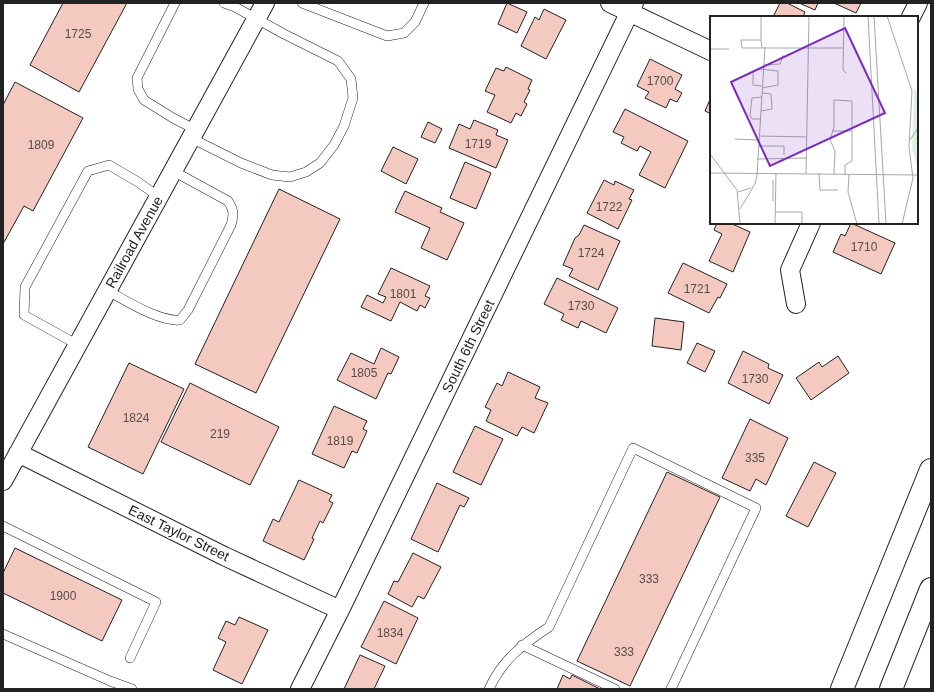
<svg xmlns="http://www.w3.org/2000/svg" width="934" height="692" font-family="Helvetica,sans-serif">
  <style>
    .building { fill: #f3c9c0; stroke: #222 }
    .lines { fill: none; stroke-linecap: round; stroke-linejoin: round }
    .lane-casing { stroke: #222; stroke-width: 10 }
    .street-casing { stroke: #222; stroke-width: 20 }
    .highway-casing { stroke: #222; stroke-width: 24 }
    .lane { stroke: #fff; stroke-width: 9 }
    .street { stroke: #fff; stroke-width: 18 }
    .highway { stroke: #fff; stroke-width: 22 }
    .labels { text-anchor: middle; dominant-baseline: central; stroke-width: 3; stroke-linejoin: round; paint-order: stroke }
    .number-label { font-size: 12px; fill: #564c4a }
    .street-label { font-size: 14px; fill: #222; stroke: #fff }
    .inset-road { fill: none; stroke: #a7a7a7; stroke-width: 1 }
    .view { fill: #7b2cbf; fill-opacity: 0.15; stroke: #7b2cbf; stroke-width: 2 }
    .inset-edge { fill: none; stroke: #222; stroke-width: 2 }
  </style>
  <rect width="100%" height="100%" fill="#fff"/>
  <path class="building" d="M63,3H127L79,92L30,65Z
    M507,3L527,12L517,33L498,24Z
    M780,3H787L805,12L803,17H773Z
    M799,3H818L815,10Z
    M834,3H861L856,13Z
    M544,9L566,20L546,59L521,46L535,17L539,20Z
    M650,59L682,75L675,89L682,93L677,102L670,99L666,108L645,98L649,92L637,86Z
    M506,67L532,80L528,89L530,90L524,102L527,104L521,116L516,113L511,123L487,112L495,95L485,91L496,68L504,71Z
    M15,82L83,118L33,211L24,206L3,244V105Z
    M711,97V114L705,111Z
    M625,109L688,141L665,188L639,175L651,152L640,146L637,151L621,143L624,137L613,132Z
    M474,120L498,130L496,135L508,140L496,168L449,148L459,124L470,129Z
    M428,122L442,129L435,143L421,137Z
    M393,147L418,159L406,184L381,171Z
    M465,162L491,173L476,209L450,198Z
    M604,180L614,185L615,181L634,190L629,199L632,200L618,229L587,213Z
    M279,189L340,219L256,393L195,364Z
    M405,191L442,208L440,212L464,223L447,260L421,248L430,228L395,212Z
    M717,223H730L750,232L733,272L709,261L722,234L714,230Z
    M851,223L895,243L881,274L833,252L841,234L845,236Z
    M584,225L620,241L598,290L569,276L573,269L563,265L575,238L579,235Z
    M683,263L727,284L720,298L718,297L709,313L668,293Z
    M391,268L430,286L425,296L430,298L425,308L420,305L417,311L400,302L391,321L361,307L367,295L383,303L386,297L378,294Z
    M557,278L618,308L606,333L581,321L578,328L561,320L564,314L544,304Z
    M655,318L684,322L681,350L652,346Z
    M697,343L715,351L705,372L687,363Z
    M381,348L399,357L391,374L388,373L376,399L337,380L351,353L374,364Z
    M743,351L769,364L768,368L783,375L769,404L728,383Z
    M838,356L849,373L811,400L796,378L819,362L822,367Z
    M129,363L184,389L143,474L88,447Z
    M508,372L540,387L535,398L548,403L534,433L522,427L517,436L486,421L491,410L485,407L497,383L502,386Z
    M190,383L279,427L250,485L161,442Z
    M334,406L367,421L363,429L367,431L357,453L352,451L344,468L312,454Z
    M750,419L788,438L766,485L756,479L750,491L722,478Z
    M475,426L503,439L481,485L453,472Z
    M814,462L836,473L808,527L786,516Z
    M667,472L720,497L630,686L577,661Z
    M299,480L332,495L329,501L333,503L323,523L320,521L312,538L314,539L304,560L263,541L273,519L279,522Z
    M437,483L469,498L464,507L460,505L438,552L411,539Z
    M15,548L122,600L102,641L3,593V573Z
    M413,553L441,567L424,599L418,596L412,607L388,594L394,581L398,582Z
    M384,601L418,618L396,664L361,647Z
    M239,617L268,630L242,684L213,670L226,642L218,638L226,621L235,625Z
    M360,655L385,666L374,689H344Z
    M563,675L570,679L572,675L600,689H557Z"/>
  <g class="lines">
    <defs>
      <path id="lane" d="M175,3L137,78L138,89L144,100L173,118L196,130
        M302,3L387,36L404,33L415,22L424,3
        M191,138L241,163L272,175L290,177L306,172L320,163L334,145L344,126L353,98L351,79L338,61L284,34L235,7L224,3
        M108,291C127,301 159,322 180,320L188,310L231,225C234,215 234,210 228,201L173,171
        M78,345L24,315L25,287L88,171L109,165L138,182L159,197
        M3,526L156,602L130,658
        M3,634L110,681L132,689
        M522,645L615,689
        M489,689C502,660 523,644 549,627L633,448L756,508L671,689"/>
      <path id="street" d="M610,3L711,51
        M911,17L918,3
        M796,304L790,270L811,223
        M18,453L224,556L340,610
        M3,481L265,3
        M300,689L340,610L634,3"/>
      <path id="highway" d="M842,689L931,470
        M891,689L931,589"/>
    </defs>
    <use href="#lane" class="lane-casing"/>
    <use href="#street" class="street-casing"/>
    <use href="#highway" class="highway-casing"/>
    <use href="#lane" class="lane"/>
    <use href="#street" class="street"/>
    <use href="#highway" class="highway"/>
  </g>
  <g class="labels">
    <g class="number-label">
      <text x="78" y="34">1725</text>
      <text x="660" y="81">1700</text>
      <text x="478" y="144">1719</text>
      <text x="41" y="145">1809</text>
      <text x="609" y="207">1722</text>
      <text x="864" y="247">1710</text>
      <text x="591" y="253">1724</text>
      <text x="697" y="289">1721</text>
      <text x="403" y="294">1801</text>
      <text x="581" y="306">1730</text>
      <text x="364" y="373">1805</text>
      <text x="755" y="379">1730</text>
      <text x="136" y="418">1824</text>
      <text x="220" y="434">219</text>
      <text x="340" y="441">1819</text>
      <text x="755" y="458">335</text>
      <text x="649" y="579">333</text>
      <text x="63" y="596">1900</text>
      <text x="390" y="633">1834</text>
      <text x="624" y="652">333</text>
    </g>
    <g class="street-label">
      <text transform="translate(134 242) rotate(-61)">Railroad Avenue</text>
      <text transform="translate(468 346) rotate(-64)">South 6th Street</text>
      <text transform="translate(179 533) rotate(26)">East Taylor Street</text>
    </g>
  </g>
  <g transform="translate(710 16)">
    <rect width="208" height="208" fill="#fff"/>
    <path d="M204,72L208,76V154L202,133Z" fill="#e0efe3"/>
    <path class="inset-road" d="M134,0L133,54L136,57M158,0L169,208M164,0L176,208M177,0L202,75L199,131L203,162L192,208M51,24V0M52,32L51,24H31L32,32H133M0,33H19M54,49L70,48L73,39M52,72L68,69V55L50,53L43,55V69L52,70M51,95L62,93L61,78L52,77M50,103H42L40,99L42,82L52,81M122,115H142M49,120L97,121M25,123L49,124M200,124L208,112M48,130H74V139M0,138L27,174L30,208M47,143L97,142M0,157L208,159M96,157L99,0M109,157L110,174H128M124,158L125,135L120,124L124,111V84L142,85V145L135,149V158M139,158L138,176L147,208M28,176L41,172M63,185V164M30,193L45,168L47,159L55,31M65,196H92V208M65,208L66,157"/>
    <path class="view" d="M135,12L175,97L60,150L21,66Z"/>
    <rect width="208" height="208" class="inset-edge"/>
  </g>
  <rect width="934" height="692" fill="none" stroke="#222222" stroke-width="8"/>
</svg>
